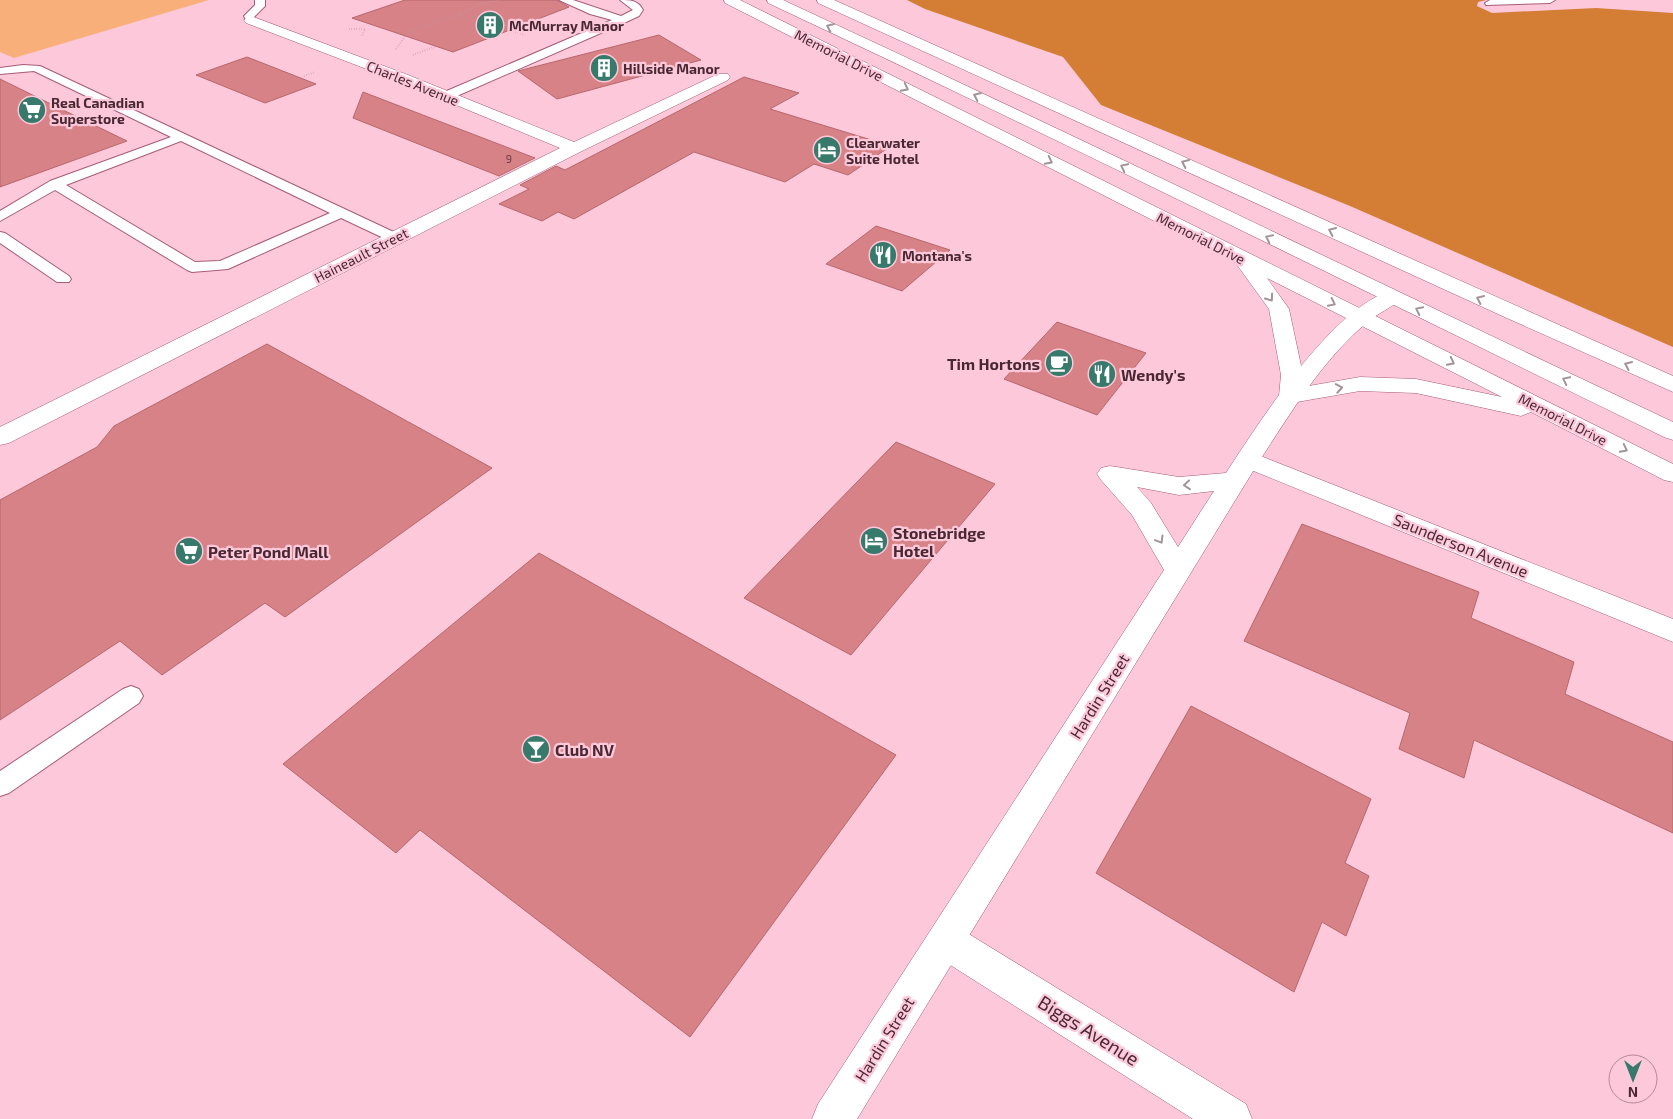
<svg xmlns="http://www.w3.org/2000/svg" width="1673" height="1119" font-family="'Exo 2',sans-serif">
  <style>
    .green { fill: #f8af7a }
    .forest { fill: #d47d35 }
    .building { fill: #d68286; stroke: #b8676c }
    .lines { fill: none; stroke-linecap: round; stroke-linejoin: round }
    .lane-casing { stroke: #a75b78; stroke-width: 2 }
    .street-casing { stroke: #a75b78; stroke-width: 1 }
    .secondary-casing { stroke: #a75b78; stroke-width: 1 }
    .highway-casing { stroke: #a75b78; stroke-width: 1 }
    .path { stroke: #c395a5; stroke-width: 2; stroke-dasharray: 0.5 2; stroke-linecap: butt }
    .lane { fill: #fff; fill-rule: evenodd }
    .street { fill: #fff; fill-rule: evenodd }
    .secondary { fill: #fff; fill-rule: evenodd }
    .highway { fill: #fff; fill-rule: evenodd }
    .oneway { stroke: #a4949a }
    .labels { text-anchor: middle; dominant-baseline: central; stroke-width: 4.5; stroke-linejoin: round; paint-order: stroke }
    .far-number-label { font-size: 11px; fill: #6c3e48 }
    .far-poi-label { font-size: 14px; font-weight: bold; fill: #492834; stroke: #fdc9da; text-anchor: start }
    .far-street-label { font-size: 14px; fill: #492834; stroke: #fdc9da }
    .poi-label { font-size: 16px; font-weight: bold; fill: #492834; stroke: #fdc9da; text-anchor: start }
    .street-label { font-size: 16px; fill: #492834; stroke: #fdc9da }
    .near-street-label { font-size: 19px; fill: #492834; stroke: #fdc9da }
  </style>
  <rect width="100%" height="100%" fill="#fdc9da"/>
  <path class="green" d="M0,0H209L14,58L0,52Z"/>
  <path class="forest" d="M907,0H1486L1478,2L1477,6L1492,13L1596,8L1673,13V347L1350,206L1101,105L1063,57L925,9Z"/>
  <path class="building" d="M405,0H557L569,7L453,52L352,18Z
    M659,35L701,60L557,99L518,71Z
    M247,57L316,84L265,103L196,75Z
    M744,77L799,93L770,109L891,146L848,175L814,164L785,182L694,152L574,219L558,212L542,221L499,204L529,189L520,185L556,166L565,170Z
    M0,79L59,108L127,141L0,187Z
    M363,92L535,158L499,176L353,118Z
    M876,226L950,250L902,291L826,264Z
    M1057,322L1146,353L1097,415L1004,379Z
    M267,344L492,468L285,617L265,603L162,675L120,641L0,720V500L97,447L114,426Z
    M896,442L995,484L851,655L744,598Z
    M1302,524L1479,592L1471,618L1574,662L1565,694L1673,742V833L1474,740L1464,778L1399,749L1410,713L1244,641Z
    M539,553L896,755L690,1037L420,830L396,853L283,764Z
    M1191,706L1371,799L1345,863L1369,876L1346,936L1322,922L1294,992L1096,873Z"/>
  <g class="lines">
    <defs>
      <path id="lane" d="M255,0H265V6L254,17L256,20L255,22H247L244,16L255,5Z
        M559,0H573L621,16L633,10L620,0C630,0 638,0 643,10L639,16L626,22L450,99H442L440,96L442,93L612,20L590,14Z
        M1490,0H1555L1550,3L1486,5L1485,3Z
        M23,65L40,66L400,235L402,238L400,241H390L341,218L228,269L192,272L187,270L55,190L0,221V211L50,181L171,137L34,71L0,74V68ZM181,141L330,213L220,261L195,262L66,185Z
        M0,232L5,233L69,276L71,279L69,282H57L0,243Z
        M131,686L139,689L143,696L139,703L9,793L0,796V771L123,689Z"/>
      <path id="street" d="M251,16L408,75L574,142L718,74H728L730,77L728,80L580,152L9,443L0,445V427L560,148L398,81L246,23L244,20Z
        M1248,451L1673,619V642L1239,465L1236,459L1239,453Z
        M946,922L959,928L1246,1104L1252,1119H1193L933,954L927,941L933,928Z"/>
      <path id="secondary" d="M1392,291L1399,293L1402,297L1399,301C1390,308 1379,313 1370,320C1322,359 1291,413 1258,463L857,1119H812L818,1104L1164,570L1132,515L1101,480L1097,474L1101,468L1110,466L1179,477L1226,473C1259,423 1333,305 1392,291ZM1137,487L1179,495L1214,491L1178,547L1151,503Z"/>
      <path id="highway" d="M724,0H740L1673,464V482L1664,480L1531,412L1521,416L1416,393L1360,391L1291,403L1283,401L1279,396L1281,375L1269,309L1235,262L725,3ZM1267,278L1502,397L1416,379L1360,377L1303,387V375L1289,309Z
        M767,0H783C1081,138 1376,282 1673,422V440L1664,437C1366,292 1069,144 768,3Z
        M817,0H834L1673,376V392L1509,319L818,3Z"/>
    </defs>
    <use href="#lane" class="lane-casing"/>
    <use href="#street" class="street-casing"/>
    <use href="#secondary" class="secondary-casing"/>
    <use href="#highway" class="highway-casing"/>
    <path class="path" d="M459,15L471,20
      M349,29H365L362,36
      M513,31L525,35
      M396,49L406,35L422,26L456,16L480,4L501,0
      M413,55L436,46
      M304,76L315,72"/>
    <use href="#lane" class="lane"/>
    <use href="#street" class="street"/>
    <use href="#secondary" class="secondary"/>
    <use href="#highway" class="highway"/>
  </g>
  <defs><path id="oneway-chevron" d="M-2-3.5L2.5 0L-2 3.5" fill="none" stroke-width="1.6" stroke-linecap="round" stroke-linejoin="round" transform="scale(1.25)"/></defs>
  <g class="oneway">
    <use href="#oneway-chevron" transform="translate(830 27) rotate(-155)"/>
    <use href="#oneway-chevron" transform="translate(905 88) rotate(27)"/>
    <use href="#oneway-chevron" transform="translate(977 96) rotate(-155)"/>
    <use href="#oneway-chevron" transform="translate(1049 161) rotate(27)"/>
    <use href="#oneway-chevron" transform="translate(1185 163) rotate(-155)"/>
    <use href="#oneway-chevron" transform="translate(1124 167) rotate(-154)"/>
    <use href="#oneway-chevron" transform="translate(1332 231) rotate(-155)"/>
    <use href="#oneway-chevron" transform="translate(1269 238) rotate(-154)"/>
    <use href="#oneway-chevron" transform="translate(1270 298) rotate(54)"/>
    <use href="#oneway-chevron" transform="translate(1480 299) rotate(-155)"/>
    <use href="#oneway-chevron" transform="translate(1332 303) rotate(26)"/>
    <use href="#oneway-chevron" transform="translate(1419 310) rotate(-154)"/>
    <use href="#oneway-chevron" transform="translate(1451 362) rotate(27)"/>
    <use href="#oneway-chevron" transform="translate(1628 365) rotate(-156)"/>
    <use href="#oneway-chevron" transform="translate(1566 380) rotate(-154)"/>
    <use href="#oneway-chevron" transform="translate(1339 388) rotate(-10)"/>
    <use href="#oneway-chevron" transform="translate(1624 449) rotate(27)"/>
    <use href="#oneway-chevron" transform="translate(1187 485) rotate(175)"/>
    <use href="#oneway-chevron" transform="translate(1160 540) rotate(59)"/>
  </g>
  <defs>
    <symbol id="building-disc" viewBox="-11 -11 22 22"><circle r="9.5" fill="#377a6b" stroke="#fdc9da"/><path d="M-4-6H4V6H1V3H-1V6H-4ZM-2.5-4.3h1.7v1.8h-1.7ZM.8-4.3h1.7v1.8H.8ZM-2.5-1h1.7V.8h-1.7ZM.8-1h1.7V.8H.8Z" fill="#fff"/></symbol>
    <symbol id="supermarket-disc" viewBox="-11 -11 22 22"><circle r="9.5" fill="#377a6b" stroke="#fdc9da"/><path d="M-6-5.5h2.5l.6 2H6L4.5 2H-2.5L-4.4-4H-6ZM-1.5 3.2a1.3 1.3 0 1 0 .1 0ZM3 3.2a1.3 1.3 0 1 0 .1 0Z" fill="#fff"/></symbol>
    <symbol id="hotel-disc" viewBox="-11 -11 22 22"><circle r="9.5" fill="#377a6b" stroke="#fdc9da"/><path d="M-6-4.5h1.5V1H6V5H4.5V3h-9V5H-6ZM-4 0a1.8 1.8 0 1 1 3.6 0ZM.5 0V-2.5h3Q6-2.5 6 0Z" fill="#fff"/></symbol>
    <symbol id="restaurant-disc" viewBox="-11 -11 22 22"><circle r="9.5" fill="#377a6b" stroke="#fdc9da"/><path d="M-5-6h1v4h1v-4h1v4h1v-4h1v5L-1.5 .5V6h-2V.5L-5-1ZM5-6V6H3V1.5H1.5Q1.5-4 5-6Z" fill="#fff"/></symbol>
    <symbol id="cafe-disc" viewBox="-11 -11 22 22"><circle r="9.5" fill="#377a6b" stroke="#fdc9da"/><path d="M-5.5-4.5H6V0H3Q3 3.5 0 3.5H-2.5Q-5.5 3.5-5.5 0ZM3-3.2v2h1.7v-2ZM-6 4.5H4V6H-6Z" fill="#fff"/></symbol>
    <symbol id="bar-disc" viewBox="-11 -11 22 22"><circle r="9.5" fill="#377a6b" stroke="#fdc9da"/><path d="M-6-5H6L.8 .8V4.5H3.5V6h-7V4.5H-.8V.8Z" fill="#fff"/></symbol>
  </defs>
  <g fill-rule="evenodd">
    <use href="#building-disc" x="474" y="9" width="32" height="32"/>
    <use href="#building-disc" x="588" y="52" width="32" height="32"/>
    <use href="#supermarket-disc" x="16" y="94" width="32" height="32"/>
    <use href="#hotel-disc" x="811" y="134" width="32" height="32"/>
    <use href="#restaurant-disc" x="867" y="239" width="32" height="32"/>
    <use href="#cafe-disc" x="1043" y="347" width="32" height="32"/>
    <use href="#restaurant-disc" x="1086" y="358" width="32" height="32"/>
    <use href="#hotel-disc" x="858" y="525" width="32" height="32"/>
    <use href="#supermarket-disc" x="173" y="535" width="32" height="32"/>
    <use href="#bar-disc" x="520" y="733" width="32" height="32"/>
  </g>
  <g class="labels">
    <g class="far-number-label">
      <text x="509" y="158">9</text>
    </g>
    <g class="far-poi-label">
      <text x="509" y="25">McMurray Manor</text>
      <text x="623" y="68">Hillside Manor</text>
      <text x="51" y="102">Real Canadian<tspan x="51" dy="16">Superstore</tspan></text>
      <text x="846" y="142">Clearwater<tspan x="846" dy="16">Suite Hotel</tspan></text>
      <text x="902" y="255">Montana's</text>
    </g>
    <g class="far-street-label">
      <text transform="translate(839 55) rotate(27)">Memorial Drive</text>
      <text transform="translate(413 83) rotate(22)">Charles Avenue</text>
      <text transform="translate(1201 238) rotate(27)">Memorial Drive</text>
      <text transform="translate(361 255) rotate(-27)">Haineault Street</text>
      <text transform="translate(1563 419) rotate(27)">Memorial Drive</text>
    </g>
    <g class="poi-label">
      <text x="1040" y="363" text-anchor="end">Tim Hortons</text>
      <text x="1121" y="374">Wendy's</text>
      <text x="893" y="532">Stonebridge<tspan x="893" dy="18">Hotel</tspan></text>
      <text x="208" y="551">Peter Pond Mall</text>
      <text x="555" y="749">Club NV</text>
    </g>
    <g class="street-label">
      <text transform="translate(1461 545) rotate(22)">Saunderson Avenue</text>
      <text transform="translate(1099 696) rotate(-58)">Hardin Street</text>
      <text transform="translate(884 1039) rotate(-58)">Hardin Street</text>
    </g>
    <g class="near-street-label">
      <text transform="translate(1089 1030) rotate(32)">Biggs Avenue</text>
    </g>
  </g>
  <g transform="translate(1633 1079) rotate(180)"><circle r="24" fill="#fdc9da" stroke="#b58998"/>
  <path d="M0-4L9 19L0 12L-9 19Z" fill="#377a6b"/>
  <text y="-8" font-size="14" font-weight="bold" text-anchor="middle" fill="#492834">N</text>
  </g>
</svg>
